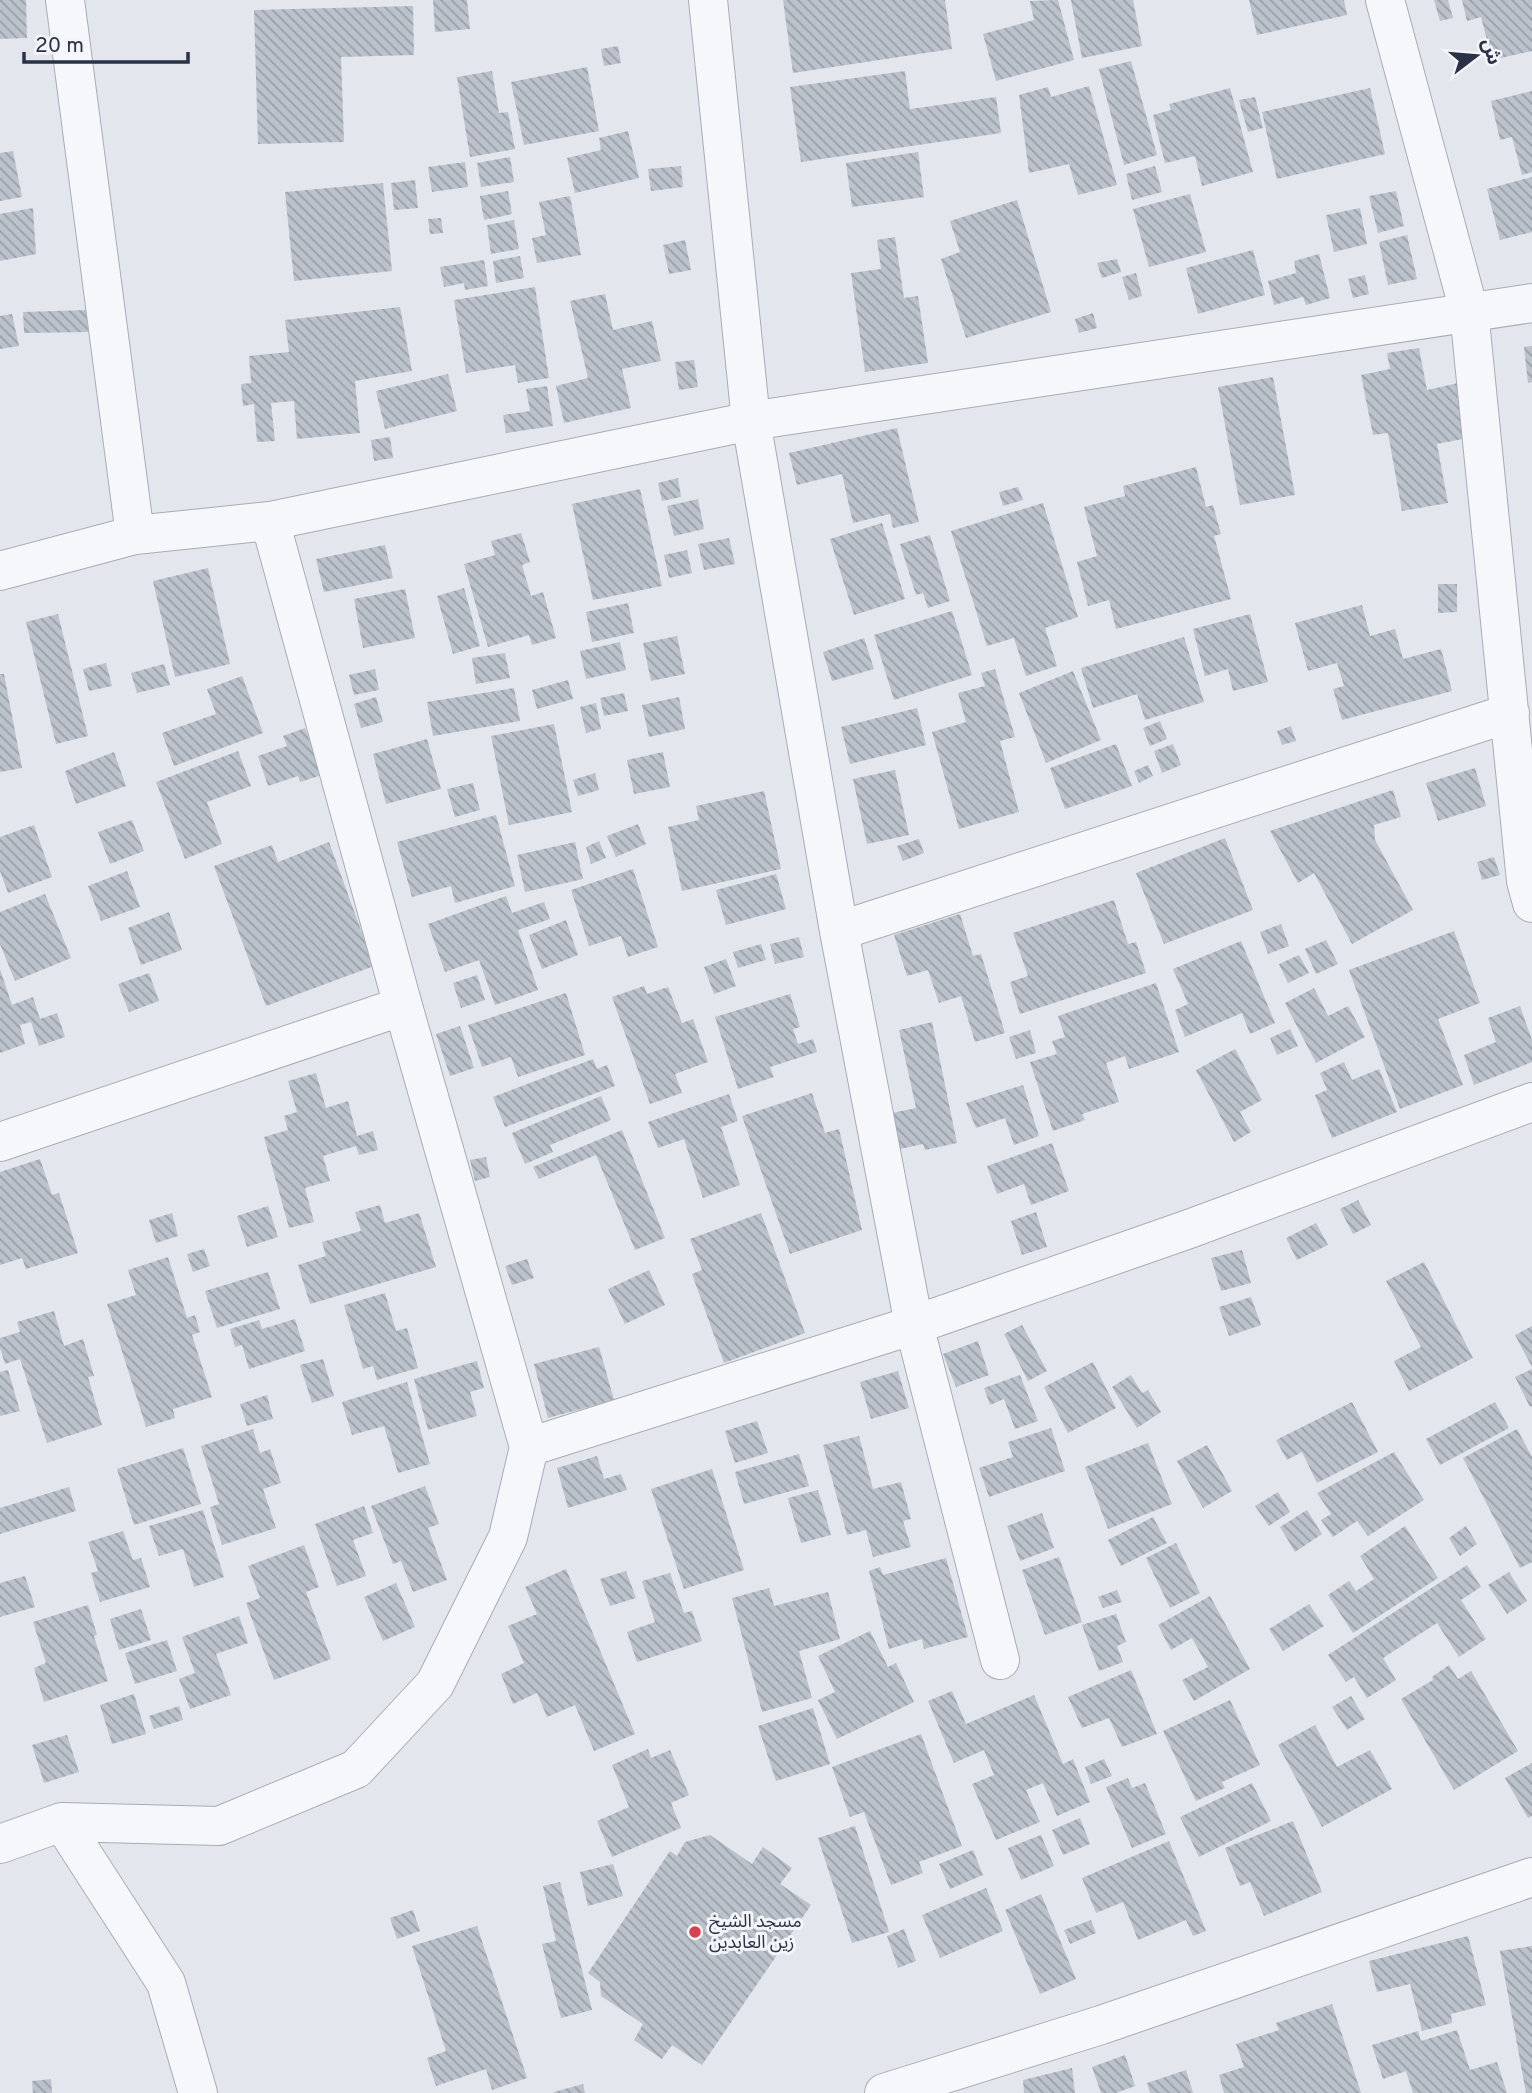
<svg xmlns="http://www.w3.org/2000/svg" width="1532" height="2093" font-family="Overpass,'Noto Sans Arabic',sans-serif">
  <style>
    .building { fill: url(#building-back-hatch) }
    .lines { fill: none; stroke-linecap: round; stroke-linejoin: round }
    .minor-casing { stroke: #a7acb7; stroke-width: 40 }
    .minor { stroke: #f6f7fa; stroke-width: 38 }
    .poi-dot { fill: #d93f4e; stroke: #f3f5f9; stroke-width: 2.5 }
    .labels { text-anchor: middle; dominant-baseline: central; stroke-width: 6; stroke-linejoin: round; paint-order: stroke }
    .poi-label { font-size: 18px; fill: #293246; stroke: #f3f5f9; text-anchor: start }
  </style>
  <defs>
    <pattern id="building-back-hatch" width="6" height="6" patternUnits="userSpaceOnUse" patternTransform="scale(1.75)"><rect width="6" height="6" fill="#bcc2cc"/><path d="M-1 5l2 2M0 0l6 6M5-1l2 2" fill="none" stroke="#999ea7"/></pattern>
  </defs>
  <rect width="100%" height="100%" fill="#e3e6ec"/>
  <path class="building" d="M0,0H26L27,38L0,39Z
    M433,0H467L470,29L435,32Z
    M783,0H945L952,49L793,73Z
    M1058,0L1074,60L996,81L983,34L1034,20L1030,1Z
    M1071,0H1133L1142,46L1082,58Z
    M1249,0H1344L1347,15L1257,35Z
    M1434,0H1448L1453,18L1440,21Z
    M1462,0H1532V51L1492,60L1481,17L1467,21Z
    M413,6L414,55L341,57L344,142L258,144L254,10Z
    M618,46L621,63L604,66L601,49Z
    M1131,61L1157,155L1124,165L1099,69Z
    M587,67L599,131L524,145L511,82Z
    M492,71L499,113L508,112L515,149L470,157L457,77Z
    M905,71L910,109L996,97L1001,133L801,162L790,87Z
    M1089,86L1117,185L1078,195L1069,164L1029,173L1019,95L1048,87L1051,97Z
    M1230,88L1253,172L1202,186L1195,156L1165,163L1153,115L1171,110L1169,104Z
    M1370,88L1385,154L1277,179L1262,112Z
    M1532,91V172L1522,175L1512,137L1500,140L1491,101Z
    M1255,97L1263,128L1248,132L1239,100Z
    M628,131L639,178L575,193L567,158L601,150L599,138Z
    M13,151L22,197L0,201V153Z
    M918,152L924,197L852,207L846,163Z
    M510,157L514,182L481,187L477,163Z
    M465,162L468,187L432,192L428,167Z
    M681,166L683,187L651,191L648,169Z
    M1155,166L1162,192L1132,200L1126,174Z
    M1532,177V232L1500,240L1487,189Z
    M415,180L418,208L394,210L391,183Z
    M383,183L392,271L294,281L285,192Z
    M508,191L512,214L484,220L480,196Z
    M1396,191L1404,226L1378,233L1369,196Z
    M1190,194L1206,252L1149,267L1133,209Z
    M570,196L581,255L537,263L532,238L546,235L539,202Z
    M1017,200L1051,312L966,338L941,259L960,252L950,221Z
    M33,208L36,254L0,261V214Z
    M1360,208L1367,244L1334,252L1326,215Z
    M441,218L443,233L430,234L428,219Z
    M514,220L519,249L491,254L487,225Z
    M1407,235L1417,279L1388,285L1379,242Z
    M895,237L904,298L918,296L928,363L865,372L851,273L881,269L877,240Z
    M685,240L691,270L669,274L663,245Z
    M1253,250L1265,295L1198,314L1186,268Z
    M1319,254L1330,298L1306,305L1303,297L1274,305L1268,281L1296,273L1294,261Z
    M520,256L524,278L496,283L493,261Z
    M1117,259L1121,272L1102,278L1097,263Z
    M484,260L488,286L465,290L464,283L444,287L440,267Z
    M1136,273L1142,296L1129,300L1122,277Z
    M1365,275L1369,294L1353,298L1348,279Z
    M535,287L549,378L518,383L515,365L466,373L454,300Z
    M605,294L613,330L652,321L661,361L622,369L631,408L564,423L556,386L588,378L570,301Z
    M400,307L412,371L355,381L360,433L297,439L294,401L271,403L275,441L257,442L254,404L243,406L241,384L251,383L249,356L289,352L285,320Z
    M87,310L88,332L24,333L23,312Z
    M1093,313L1097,328L1079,333L1075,319Z
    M12,314L19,346L0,349V316Z
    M1532,346V382L1528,383L1524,347Z
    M1419,348L1427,390L1458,383L1468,438L1437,444L1448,503L1402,511L1388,433L1373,435L1361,375L1390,369L1387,353Z
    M694,360L698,387L679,390L675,362Z
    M448,374L457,411L385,429L376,391Z
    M1273,377L1295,495L1240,505L1218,387Z
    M547,386L553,426L506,433L503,415L530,411L526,389Z
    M897,428L919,522L893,528L890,514L853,523L842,474L797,485L789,453Z
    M390,437L393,458L374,461L371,440Z
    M1196,467L1206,507L1213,505L1221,534L1214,536L1231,599L1116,629L1109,600L1088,606L1077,562L1097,556L1084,507L1125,496L1123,486Z
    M678,478L681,497L662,501L658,483Z
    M1018,487L1023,500L1003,506L999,492Z
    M640,489L662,586L593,600L572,504Z
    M698,499L704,529L674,536L667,506Z
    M1043,503L1078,617L1045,628L1057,666L1026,676L1014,638L987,646L951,531Z
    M882,523L905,599L854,615L830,539Z
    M521,533L530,562L522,565L531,596L543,592L556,638L532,645L529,635L488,647L464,564L495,555L491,541Z
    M930,535L950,601L928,608L923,593L916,595L900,544Z
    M729,538L735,564L704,570L698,544Z
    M385,545L393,578L324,592L316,559Z
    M687,550L692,573L669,578L664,555Z
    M208,568L230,664L175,677L153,581Z
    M1438,584H1457V612L1438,613Z
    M464,588L480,646L453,654L437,596Z
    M405,589L415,638L363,648L354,599Z
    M628,603L634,633L592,642L586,612Z
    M1362,605L1370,636L1395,629L1403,659L1441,649L1452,691L1342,720L1333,689L1344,686L1337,663L1308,671L1295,623Z
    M952,611L972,675L894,700L874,635Z
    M58,614L88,736L56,744L26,622Z
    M1250,614L1268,682L1233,691L1228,669L1205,676L1193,629Z
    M677,636L685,674L651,681L643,643Z
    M1184,637L1204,702L1145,720L1137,694L1093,708L1081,668Z
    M864,638L874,669L832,681L823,652Z
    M620,642L626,670L586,679L580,651Z
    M505,653L510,678L476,684L472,658Z
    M106,663L112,686L89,691L83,669Z
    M164,664L170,685L137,693L131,673Z
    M375,669L379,690L354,695L349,675Z
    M995,669L1015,737L1000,741L1019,812L959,829L932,732L966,722L958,693L985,686L981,673Z
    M1073,671L1101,740L1046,763L1019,693Z
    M0,674H4L22,768L0,772Z
    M242,676L263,733L174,766L162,733L216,714L207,689Z
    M568,680L573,699L537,709L532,690Z
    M514,688L520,721L433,736L427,702Z
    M624,693L628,711L604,716L600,698Z
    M376,697L383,722L361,728L354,704Z
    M679,697L685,729L649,737L642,705Z
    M596,703L601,729L586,733L580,707Z
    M917,708L926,745L850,764L841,727Z
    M1160,721L1167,739L1150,746L1143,728Z
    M554,724L572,812L509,825L491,736Z
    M1291,726L1296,741L1282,745L1277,731Z
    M305,728L322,775L300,782L298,776L268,786L258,756L287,746L283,736Z
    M427,739L441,789L386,804L373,754Z
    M1116,744L1132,786L1065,809L1050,768Z
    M1173,744L1181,765L1162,773L1154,751Z
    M238,751L251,786L207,802L222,844L185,859L156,782Z
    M114,752L126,786L76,804L65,771Z
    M663,752L670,787L634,794L627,760Z
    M1148,765L1153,776L1139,783L1134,771Z
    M1475,768L1486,806L1438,821L1426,783Z
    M895,770L909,835L867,844L853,779Z
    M595,773L599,790L578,796L573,780Z
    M473,783L480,810L455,817L447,789Z
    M1393,790L1401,817L1374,825L1375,840L1413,910L1352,944L1314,873L1298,883L1270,831Z
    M764,791L781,869L682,891L668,827L699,820L696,806Z
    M496,815L515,886L455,903L451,886L412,897L397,842Z
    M132,820L144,851L110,864L98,832Z
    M638,824L646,844L616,857L607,836Z
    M34,825L52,877L8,893L0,871V837Z
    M1225,838L1253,910L1164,944L1136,873Z
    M919,839L924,853L903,861L897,846Z
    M599,841L606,858L591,864L586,847Z
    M329,842L374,966L266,1006L214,866L272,845L278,862Z
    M575,842L583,879L525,892L517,855Z
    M1494,857L1500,875L1482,880L1477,862Z
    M633,869L658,947L628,957L621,936L589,946L571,890Z
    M127,871L140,907L101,921L88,886Z
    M776,874L786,909L726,925L716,890Z
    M45,894L71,958L15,981L0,944V912Z
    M506,896L512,913L544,902L550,919L518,930L538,990L495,1005L479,960L445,972L428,924Z
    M1114,900L1128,944L1136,942L1146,973L1020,1014L1010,982L1028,976L1013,933Z
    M169,912L182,950L141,965L128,928Z
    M960,914L973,956L981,954L1005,1033L975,1042L961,996L939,1003L928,970L907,976L894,935Z
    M566,920L578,955L542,969L529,935Z
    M1281,924L1289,946L1268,954L1260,932Z
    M1454,931L1480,1003L1438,1019L1463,1085L1400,1109L1349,970Z
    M799,937L804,957L775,964L770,944Z
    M1326,940L1338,964L1316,974L1305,949Z
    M1241,941L1275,1023L1250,1034L1242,1013L1185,1037L1175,1010L1188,1004L1173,969Z
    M761,944L766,960L738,968L733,952Z
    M1299,955L1309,973L1288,983L1279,964Z
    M726,959L736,986L714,994L704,967Z
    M0,969L12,1005L33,997L40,1019L57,1013L65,1037L39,1046L31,1022L20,1025L25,1044L0,1053Z
    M149,973L159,1001L129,1012L118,984Z
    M477,975L485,1000L461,1008L453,983Z
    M1156,983L1179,1052L1129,1069L1125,1056L1106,1063L1119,1102L1082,1114L1085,1120L1053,1131L1030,1062L1057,1054L1052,1041L1065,1037L1058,1016Z
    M644,986L647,994L668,987L682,1023L693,1019L708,1062L675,1074L682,1093L650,1104L612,997Z
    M1314,988L1328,1016L1348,1006L1365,1037L1316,1063L1285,1003Z
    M566,993L585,1055L518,1077L511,1057L482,1067L468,1025Z
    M790,994L800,1027L793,1029L798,1044L813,1039L817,1052L770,1067L774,1077L738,1089L715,1017Z
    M1520,1006L1532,1040V1062L1474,1085L1464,1055L1496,1042L1488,1018Z
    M932,1022L957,1143L925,1150L923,1144L900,1149L892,1113L916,1108L899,1030Z
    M460,1026L474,1068L450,1076L436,1034Z
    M1290,1029L1298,1046L1277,1055L1270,1038Z
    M1030,1030L1036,1053L1016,1059L1009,1037Z
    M1235,1049L1262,1100L1240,1112L1251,1132L1234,1142L1196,1070Z
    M593,1059L597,1069L607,1065L615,1086L505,1127L493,1097Z
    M1344,1062L1352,1080L1379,1069L1397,1112L1332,1138L1315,1095L1327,1090L1320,1073Z
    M316,1073L326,1108L348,1101L357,1136L373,1131L378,1150L359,1155L356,1146L323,1156L330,1181L305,1188L314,1222L289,1228L264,1137L288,1130L284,1116L297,1112L288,1081Z
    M1023,1085L1039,1136L1014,1145L1005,1118L976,1128L966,1103Z
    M812,1093L825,1133L839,1129L862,1230L790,1254L742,1116Z
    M729,1094L738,1121L721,1127L740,1185L703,1198L684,1139L658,1148L648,1122Z
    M601,1096L611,1120L550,1145L553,1152L525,1164L512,1133Z
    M622,1130L665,1238L635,1250L596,1155L539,1179L533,1167Z
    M1052,1143L1069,1191L1031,1205L1024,1184L997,1194L987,1166Z
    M486,1157L490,1177L475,1181L470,1160Z
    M40,1159L52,1195L59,1193L78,1253L26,1269L22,1258L0,1265V1172Z
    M1358,1200L1371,1225L1353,1234L1340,1209Z
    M380,1205L385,1223L419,1213L436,1267L310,1304L298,1265L326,1256L322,1242L361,1231L355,1212Z
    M268,1206L278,1237L247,1247L237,1216Z
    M1036,1212L1047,1247L1022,1255L1011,1221Z
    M172,1213L178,1236L156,1243L149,1220Z
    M761,1213L805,1333L724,1363L692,1274L702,1270L690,1239Z
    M1316,1223L1328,1245L1297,1260L1286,1238Z
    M204,1249L210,1266L193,1272L187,1254Z
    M1242,1250L1251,1283L1221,1291L1211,1258Z
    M168,1257L187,1318L195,1315L200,1332L192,1335L212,1397L173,1409L175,1418L146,1427L107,1304L136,1295L128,1270Z
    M527,1259L534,1278L512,1285L505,1266Z
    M1424,1262L1473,1358L1409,1391L1394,1361L1421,1347L1386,1281Z
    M649,1270L665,1305L625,1324L608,1289Z
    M268,1272L280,1309L217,1328L205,1291Z
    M385,1293L396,1331L407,1328L418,1368L377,1380L373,1366L363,1369L344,1305Z
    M1251,1297L1261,1325L1229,1336L1219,1307Z
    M54,1311L64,1346L83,1339L94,1376L88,1377L102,1425L47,1443L20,1359L5,1364L0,1348V1338L20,1332L17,1322Z
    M295,1319L305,1351L249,1369L242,1345L235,1347L230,1329L259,1320L262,1329Z
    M1022,1325L1047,1371L1028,1381L1004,1334Z
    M1532,1326V1367L1515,1335Z
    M978,1341L989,1375L956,1387L943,1354Z
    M599,1347L614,1400L548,1418L534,1364Z
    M323,1359L334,1396L312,1403L300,1365Z
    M477,1361L484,1388L470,1392L477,1416L428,1430L414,1379Z
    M1093,1362L1116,1408L1068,1433L1044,1387Z
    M1532,1369V1406L1530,1407L1515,1377Z
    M8,1370L20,1411L0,1416V1372Z
    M898,1371L909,1408L871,1419L860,1382Z
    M1020,1375L1038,1421L1015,1429L1004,1399L990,1405L984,1388Z
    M1131,1375L1142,1393L1148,1390L1161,1412L1137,1428L1112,1387Z
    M407,1382L430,1464L398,1473L384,1426L352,1435L342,1402Z
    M267,1395L273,1419L247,1426L240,1404Z
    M1352,1402L1378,1452L1317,1483L1302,1452L1287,1460L1276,1440Z
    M1495,1402L1509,1428L1440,1465L1426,1439Z
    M757,1421L768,1453L735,1463L725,1431Z
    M1051,1428L1065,1471L989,1497L979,1468L1013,1457L1008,1442Z
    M253,1429L260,1453L270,1449L281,1483L263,1489L276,1528L222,1545L210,1507L219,1504L201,1446Z
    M1517,1429L1532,1457V1562L1520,1568L1463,1458Z
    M859,1436L873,1489L901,1482L911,1519L903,1521L911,1547L873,1557L866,1530L847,1535L823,1445Z
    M1148,1443L1172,1504L1108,1529L1085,1467Z
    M1207,1445L1232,1491L1203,1508L1177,1461Z
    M183,1448L201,1504L134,1525L117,1469Z
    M1394,1452L1424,1500L1368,1536L1357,1521L1333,1537L1321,1520L1331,1514L1317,1493Z
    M799,1454L809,1486L744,1504L735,1472Z
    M597,1456L604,1479L621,1474L627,1490L568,1508L557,1468Z
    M712,1469L744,1570L684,1589L651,1489Z
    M425,1486L439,1524L428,1528L447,1580L413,1592L401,1561L393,1564L371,1506Z
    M69,1487L76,1511L0,1534V1508Z
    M818,1490L831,1535L801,1543L788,1498Z
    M1278,1492L1290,1512L1269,1526L1255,1506Z
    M364,1506L373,1533L353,1540L366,1576L337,1586L315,1524Z
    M203,1510L224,1577L194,1587L183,1549L159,1556L149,1526Z
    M1307,1510L1322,1534L1295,1552L1280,1527Z
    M1042,1513L1054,1548L1020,1561L1007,1526Z
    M1153,1517L1167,1543L1121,1566L1108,1540Z
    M1405,1526L1438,1578L1353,1633L1328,1595L1349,1581L1356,1591L1374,1579L1360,1556Z
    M1466,1526L1477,1544L1460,1556L1449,1538Z
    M123,1531L133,1560L141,1558L150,1587L100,1602L91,1573L98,1571L88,1542Z
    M1176,1543L1200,1593L1170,1608L1146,1558Z
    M304,1545L319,1587L306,1592L331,1659L274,1680L246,1603L260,1598L248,1566Z
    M1059,1557L1082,1622L1045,1635L1022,1570Z
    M946,1558L968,1637L924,1649L922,1639L889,1649L869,1571L880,1567L883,1575Z
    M1467,1565L1481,1587L1461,1600L1486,1639L1459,1657L1437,1623L1383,1658L1396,1680L1367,1698L1354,1677L1346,1682L1328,1655Z
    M566,1569L635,1734L594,1751L575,1705L547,1717L537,1693L513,1704L501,1674L524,1663L508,1626L537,1614L525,1587Z
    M626,1571L636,1598L610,1606L600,1579Z
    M1509,1572L1527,1601L1507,1614L1488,1585Z
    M670,1573L684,1613L692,1611L702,1641L637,1662L627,1632L655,1622L642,1581Z
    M25,1576L35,1607L0,1617V1583Z
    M396,1583L415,1627L383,1641L364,1597Z
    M769,1588L774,1606L828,1592L840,1639L799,1651L812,1698L762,1712L732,1598Z
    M1117,1590L1122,1602L1103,1608L1098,1597Z
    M1210,1596L1250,1669L1194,1701L1182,1680L1208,1667L1192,1638L1171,1650L1158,1625Z
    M1309,1604L1324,1626L1283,1651L1269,1629Z
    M88,1605L97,1635L94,1636L108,1681L44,1702L34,1668L46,1663L33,1622Z
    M141,1609L151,1640L119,1650L110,1619Z
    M1116,1614L1126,1642L1117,1646L1123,1662L1099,1671L1082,1625Z
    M239,1616L248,1643L216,1654L231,1695L190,1709L179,1679L195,1673L182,1637Z
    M870,1631L888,1667L896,1663L914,1702L837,1739L818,1700L835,1692L818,1656Z
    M167,1640L177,1671L135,1684L125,1653Z
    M1449,1665L1458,1679L1471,1671L1518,1751L1454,1790L1401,1699L1433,1680L1432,1677Z
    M1131,1670L1157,1734L1122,1747L1109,1718L1082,1728L1068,1697Z
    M952,1691L966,1724L1034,1695L1063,1764L1073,1759L1090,1802L1057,1816L1043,1783L1026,1790L1040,1822L996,1840L972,1784L994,1775L984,1750L954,1763L928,1701Z
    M134,1694L146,1734L112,1744L100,1705Z
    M1351,1696L1365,1719L1347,1730L1332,1707Z
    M1230,1700L1260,1765L1222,1782L1225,1788L1196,1801L1163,1731Z
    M179,1706L183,1720L154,1729L149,1716Z
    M813,1708L830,1764L776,1781L758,1726Z
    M1315,1725L1337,1767L1370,1750L1392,1789L1322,1827L1278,1745Z
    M921,1734L962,1846L919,1862L923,1873L891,1885L864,1812L850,1817L832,1767Z
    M67,1735L79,1772L44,1783L32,1745Z
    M648,1749L651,1758L670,1750L689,1795L671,1803L681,1828L612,1857L597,1821L629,1807L612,1765Z
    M1104,1759L1112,1776L1091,1784L1085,1767Z
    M1532,1763V1816L1528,1818L1505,1778Z
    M1128,1778L1132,1788L1145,1783L1166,1834L1132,1848L1106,1787Z
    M1252,1783L1271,1821L1199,1857L1180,1817Z
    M1080,1818L1090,1844L1063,1855L1052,1830Z
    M1293,1821L1322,1892L1264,1916L1250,1882L1240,1886L1225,1848Z
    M855,1826L889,1932L852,1943L818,1838Z
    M710,1835L752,1864L763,1847L792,1868L780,1884L811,1905L702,2065L672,2045L662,2059L634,2040L643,2024L601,1996L600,1982L588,1973L670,1851L677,1856L685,1842Z
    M1041,1835L1054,1866L1021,1880L1008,1848Z
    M1169,1841L1206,1931L1193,1936L1186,1920L1138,1940L1123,1902L1096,1913L1082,1878Z
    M973,1850L983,1875L950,1889L939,1864Z
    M613,1864L623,1896L588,1906L580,1872Z
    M560,1882L592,2010L561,2018L542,1944L556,1941L543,1886Z
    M986,1888L1003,1931L940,1958L922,1915Z
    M1041,1894L1076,1979L1040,1994L1005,1910Z
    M413,1910L420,1931L397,1939L390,1918Z
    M1091,1920L1096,1933L1070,1944L1064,1930Z
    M477,1926L527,2078L492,2090L486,2069L436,2086L427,2058L446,2051L412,1946Z
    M904,1929L916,1961L898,1968L887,1936Z
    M1468,1936L1486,2005L1451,2014L1452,2023L1422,2031L1410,1984L1377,1992L1369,1961Z
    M1532,1946V2093H1526L1500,1951Z
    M1332,2004L1361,2093H1224L1219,2075L1244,2067L1236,2044L1279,2030L1276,2023Z
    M1457,2030L1470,2070L1497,2062L1507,2093H1413L1406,2071L1383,2079L1372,2045L1418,2031L1421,2041Z
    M1125,2055L1135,2086L1116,2093H1101L1092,2067Z
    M1072,2068L1075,2093H1024L1023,2080Z
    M1186,2070L1193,2093H1150L1147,2083Z
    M51,2079L52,2093H33L32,2081Z
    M583,2084L585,2093H554V2092Z"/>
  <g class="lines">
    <defs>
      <path id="minor" d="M65,0L135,535
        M708,0L751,421L839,931L914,1325L1000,1660
        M1385,0L1469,311L1526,881L1532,903
        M0,571L135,535L270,521L751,421L1532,303
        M839,931L1510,713
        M0,1142L403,1006
        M529,1447L914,1325L1189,1229L1532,1102
        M62,1822L166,1983L198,2093
        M0,1844L62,1822L219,1826L356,1769L435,1684L508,1537L529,1447L403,1006L270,521
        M884,2093L1101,2025L1532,1877"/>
    </defs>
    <use href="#minor" class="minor-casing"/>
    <use href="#minor" class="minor"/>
  </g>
  <circle class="poi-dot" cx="695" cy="1932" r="7"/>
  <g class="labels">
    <g class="poi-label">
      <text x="709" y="1922">مسجد الشيخ<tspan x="709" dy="21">زين العابدين</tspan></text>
    </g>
  </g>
  <g transform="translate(1476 56) rotate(74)" stroke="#f3f5f9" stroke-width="5" paint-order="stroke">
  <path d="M0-5L12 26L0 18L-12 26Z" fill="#293246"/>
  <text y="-10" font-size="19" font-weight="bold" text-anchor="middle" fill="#293246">ش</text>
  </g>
  <path d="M24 52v10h164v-10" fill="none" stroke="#293246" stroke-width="3.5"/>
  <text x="35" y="52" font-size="21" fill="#293246" stroke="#f3f5f9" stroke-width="5" paint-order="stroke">20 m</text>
</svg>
